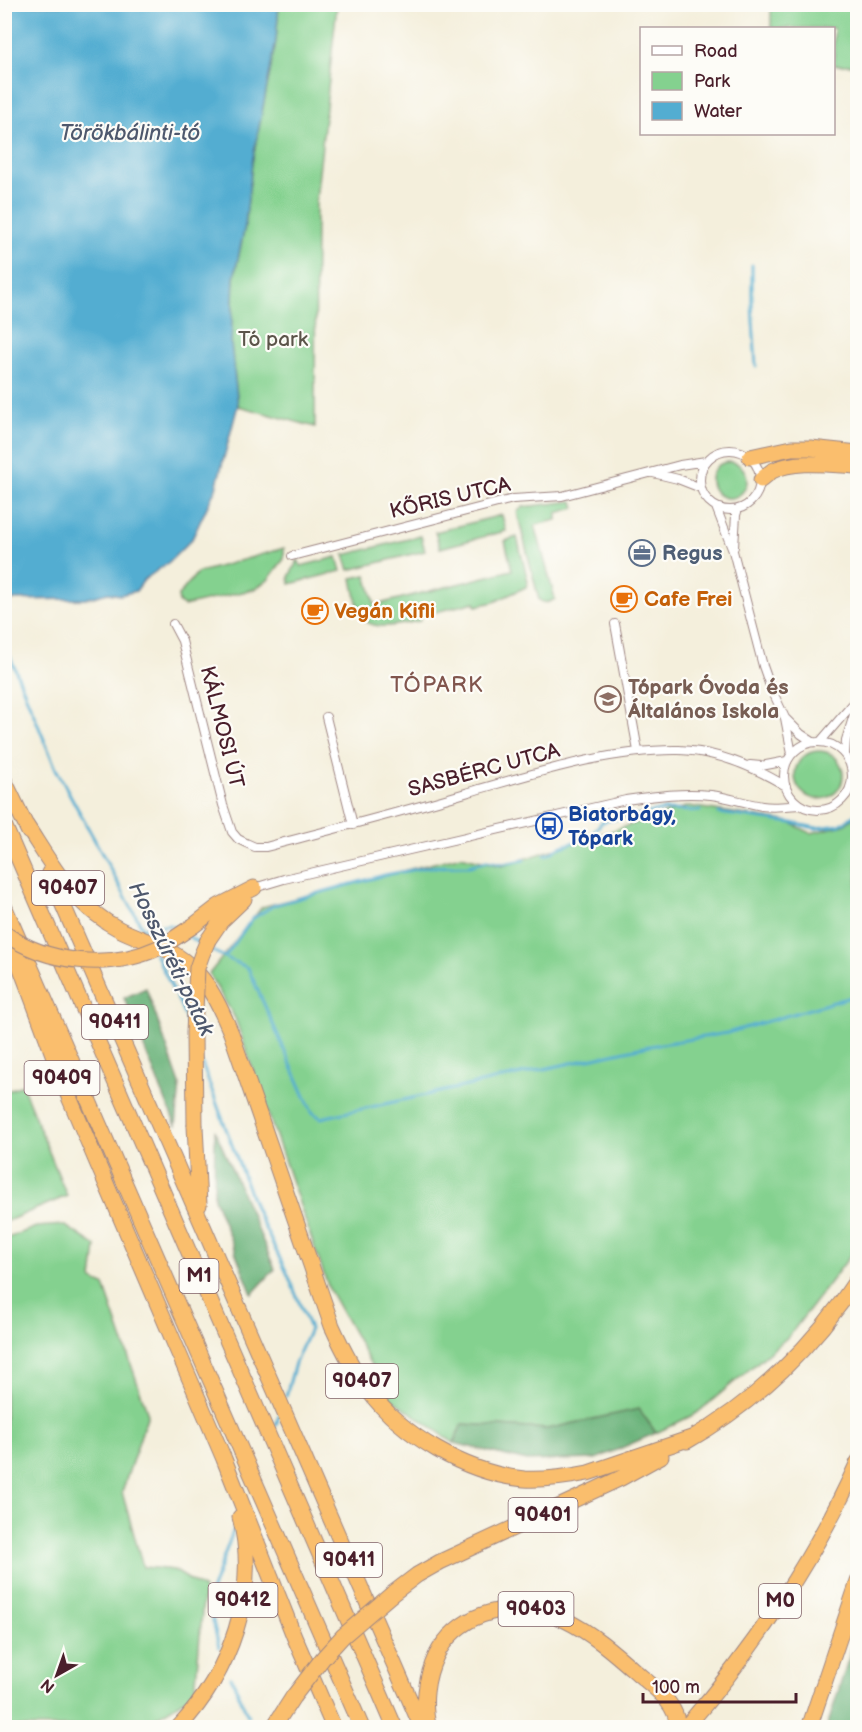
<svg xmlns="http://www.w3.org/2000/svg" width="862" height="1732" font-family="'Balsamiq Sans',sans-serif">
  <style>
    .green { fill: #84d18f; stroke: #67785d; stroke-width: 1.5 }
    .forest { fill: #6bb37a; stroke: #5a6952; stroke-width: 1.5 }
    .water { fill: #53add1; stroke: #4e667e; stroke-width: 1.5 }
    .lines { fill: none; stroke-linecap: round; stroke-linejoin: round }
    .stream { stroke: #53add1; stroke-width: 3 }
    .street-casing { stroke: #9f8784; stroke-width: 10 }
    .highway-casing { stroke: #9f8784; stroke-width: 17 }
    .street { stroke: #fff; stroke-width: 8 }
    .highway { stroke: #fabe6d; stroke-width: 15 }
    .highway-bridge-casing { stroke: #9f8784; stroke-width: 17; stroke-linecap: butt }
    .highway-bridge { stroke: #fabe6d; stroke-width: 15 }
    .labels { text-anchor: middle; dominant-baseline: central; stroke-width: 4.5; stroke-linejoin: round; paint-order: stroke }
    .shield { fill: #fdfcf7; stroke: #806168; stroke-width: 1.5 }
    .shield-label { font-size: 20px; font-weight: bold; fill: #4a1f2b }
    .park-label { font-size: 21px; fill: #5b5449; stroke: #fdfcf7 }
    .street-label { font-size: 21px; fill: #4a1f2b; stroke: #fdfcf7 }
    .service-label { font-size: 21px; font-weight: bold; fill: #4e5e75; stroke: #fdfcf7; text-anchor: start }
    .food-label { font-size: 21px; font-weight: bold; fill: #c56008; stroke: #fdfcf7; text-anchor: start }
    .education-label { font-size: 21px; font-weight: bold; fill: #785e54; stroke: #fdfcf7; text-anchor: start }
    .transit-label { font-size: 21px; font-weight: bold; fill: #164399; stroke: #fdfcf7; text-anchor: start }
    .water-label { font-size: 22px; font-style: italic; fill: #4e586d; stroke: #fdfcf7 }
    .neighbourhood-label { font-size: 22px; letter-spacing: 1.5px; fill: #81554d; stroke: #fdfcf7 }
  </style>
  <rect width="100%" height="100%" fill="#fdfcf7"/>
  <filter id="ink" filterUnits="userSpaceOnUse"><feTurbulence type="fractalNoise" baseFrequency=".0167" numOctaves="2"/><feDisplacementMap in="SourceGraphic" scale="12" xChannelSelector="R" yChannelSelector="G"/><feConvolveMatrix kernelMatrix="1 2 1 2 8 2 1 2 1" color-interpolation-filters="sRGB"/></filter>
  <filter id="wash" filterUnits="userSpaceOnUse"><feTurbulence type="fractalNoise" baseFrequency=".008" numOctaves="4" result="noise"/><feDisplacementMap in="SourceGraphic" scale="24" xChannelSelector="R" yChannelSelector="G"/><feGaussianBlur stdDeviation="1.35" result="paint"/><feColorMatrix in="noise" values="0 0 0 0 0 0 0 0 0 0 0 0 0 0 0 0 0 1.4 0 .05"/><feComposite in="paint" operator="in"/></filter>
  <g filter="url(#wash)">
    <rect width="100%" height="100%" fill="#f4efdc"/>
    <path class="green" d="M279,5H337L316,201L315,427L238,406L231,344L234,278L245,226L252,163L276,41Z
      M771,5H857V65H834V28H771Z
      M711 480a18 18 0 1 1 36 0a18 18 0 1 1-36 0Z
      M573,501L575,508L557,513V520L535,525L555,599C548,603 545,604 539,600L517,512L523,507Z
      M502,515L506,531L440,548L435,532Z
      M421,536L425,551L349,570L344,555Z
      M517,537L528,581L526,587L494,602L476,606L475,602L420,616V621C403,623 371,634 362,616C357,607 354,589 352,578L366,575L375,605L512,570L505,541Z
      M284,548V559L268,580L255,589L184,606L179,603L178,596L197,573Z
      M337,557L341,571L290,584L289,577L298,560L301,566Z
      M795 775a24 24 0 1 1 48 0a24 24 0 1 1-48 0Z
      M689,806L786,821L811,833L844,825L857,815V1240L850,1256L789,1336L697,1413L656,1433L639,1409L547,1429L462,1424L454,1443L389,1397L329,1289L235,1018L209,974L262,907L461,856L502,866Z
      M22,1085L67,1196L5,1222V1092Z
      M64,1225L96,1246L92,1280L104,1285L148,1414L122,1492L143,1567L174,1570L204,1589L195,1693L141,1727H5V1239L36,1227Z"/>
    <path class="forest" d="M146,988L180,1084L176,1126L124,998Z
      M215,1130L275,1269L252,1294L214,1198Z
      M639,1409L656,1433L596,1459L527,1461L454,1443L462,1424L547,1429Z
      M857,1631V1727H827Z"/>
    <path class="water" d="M4,5H279L276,41L252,163L245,226L234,278L231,344L238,405L216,488L192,539L169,562L144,580L136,591L120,595L108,593L85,599L5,600Z"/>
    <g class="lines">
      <path class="stream" d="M752,265V306L756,366
        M4,642L56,769L143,929
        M719,813L792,823L816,828L840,825L858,813
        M545,855L551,853L558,848L589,837L602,822L610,820L664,810L700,811
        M143,928L171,925L178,929
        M188,936L200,944
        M208,949L248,968L312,1112L321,1118L644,1047L727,1033L858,995
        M155,953L181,1006L187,1023
        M225,957L252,919L274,905L385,875L428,867L469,866L487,861L503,864L524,860
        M201,1061L256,1210L288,1275L310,1329L295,1363L286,1396
        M276,1425L279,1415
        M219,1647L208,1600L235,1526
        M231,1677L248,1716"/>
    </g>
  </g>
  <g filter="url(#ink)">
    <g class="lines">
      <defs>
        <path id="street" d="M700 480a30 30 0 1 1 60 0a30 30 0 1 1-60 0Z
          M653,473L678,479L701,488
          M716,507L733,551L763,666L770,686L785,718L792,754
          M734,547L736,515L738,509
          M292,556L513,499L562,496L680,465L706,461
          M173,624L182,641L223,805L232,832L238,839L246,843L255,847H266C334,829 402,812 469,792C536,773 609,749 679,750C716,751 754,767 786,786
          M615,624L638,751
          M326,717L353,825
          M786,719L801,734L813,742
          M784 776a34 34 0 1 1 68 0a34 34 0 1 1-68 0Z
          M820,742L858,698
          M845,754L846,740L858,702
          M750,765L761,766L787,761
          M254,888L284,879L626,800C655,796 682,792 711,795C728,797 744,803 762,806C774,808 787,806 799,805"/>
        <path id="highway" d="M750,457L792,448H811L858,453
          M761,480C764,477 768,474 772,471C795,459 833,465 858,466
          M4,780L29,832
          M4,825L395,1728
          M26,825C47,857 65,891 96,914C117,931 133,935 157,945C200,964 214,992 231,1033L332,1326C342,1348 353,1370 368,1390C402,1436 466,1473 524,1479C545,1480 568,1477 588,1473L694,1437
          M49,873L422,1728
          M4,906L362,1728
          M193,926L219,906L254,888
          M208,940L221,921L244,899
          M13,947L69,1097L224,1459L294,1636L334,1728
          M195,1126L199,1205
          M687,1441C756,1402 815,1345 858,1278
          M392,1594L417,1575L440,1562L621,1478L661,1456
          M178,1728C230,1673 260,1591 240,1517
          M273,1728L293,1697
          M429,1728C422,1705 426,1677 436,1656C445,1637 462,1622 482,1615C544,1593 591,1632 636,1672C653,1687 677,1702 678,1728
          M685,1728C753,1650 816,1556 858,1462
          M809,1728L858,1582"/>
      </defs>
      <use href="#street" class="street-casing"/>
      <use href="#highway" class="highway-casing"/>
      <use href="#street" class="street"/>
      <use href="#highway" class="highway"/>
      <defs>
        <path id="highway-bridge" d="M4,933C47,964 110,970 158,948C170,942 182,933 193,926
          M195,1126L194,1033L197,968L202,954L208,940
          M293,1697L323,1658L343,1636L392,1594"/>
      </defs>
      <use href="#highway-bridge" class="highway-bridge-casing"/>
      <use href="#highway-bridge" class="highway-bridge"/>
    </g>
  </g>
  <defs>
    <symbol id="office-ring" viewBox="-11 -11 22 22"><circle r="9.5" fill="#fdfcf7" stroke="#5c6f8a" stroke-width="1.5"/><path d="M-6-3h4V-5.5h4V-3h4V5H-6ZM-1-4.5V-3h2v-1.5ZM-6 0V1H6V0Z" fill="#5c6f8a"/></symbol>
    <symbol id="cafe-ring" viewBox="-11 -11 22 22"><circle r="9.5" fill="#fdfcf7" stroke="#e8710a" stroke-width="1.5"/><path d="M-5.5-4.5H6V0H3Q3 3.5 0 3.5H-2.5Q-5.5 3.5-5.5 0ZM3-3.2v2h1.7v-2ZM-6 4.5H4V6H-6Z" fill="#e8710a"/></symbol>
    <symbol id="school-ring" viewBox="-11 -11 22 22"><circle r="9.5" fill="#fdfcf7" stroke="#8d6e63" stroke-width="1.5"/><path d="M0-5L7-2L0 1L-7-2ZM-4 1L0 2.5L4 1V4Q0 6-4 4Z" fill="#8d6e63"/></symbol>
    <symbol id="bus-ring" viewBox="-11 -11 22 22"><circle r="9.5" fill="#fdfcf7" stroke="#1a4fb4" stroke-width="1.5"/><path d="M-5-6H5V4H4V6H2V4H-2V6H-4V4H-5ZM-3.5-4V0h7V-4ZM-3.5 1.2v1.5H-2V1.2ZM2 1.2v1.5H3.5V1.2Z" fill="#1a4fb4"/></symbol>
  </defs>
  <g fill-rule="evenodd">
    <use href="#office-ring" x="627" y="538" width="30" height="30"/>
    <use href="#cafe-ring" x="609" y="584" width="30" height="30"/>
    <use href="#cafe-ring" x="300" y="596" width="30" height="30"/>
    <use href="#school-ring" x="593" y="684" width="30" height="30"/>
    <use href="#bus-ring" x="534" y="811" width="30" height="30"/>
  </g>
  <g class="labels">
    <g class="shield">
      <rect x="32" y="871" width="72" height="34" rx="4.5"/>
      <rect x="82" y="1005" width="66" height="34" rx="4.5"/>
      <rect x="24.5" y="1061" width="75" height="34" rx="4.5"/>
      <rect x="179.5" y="1259" width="39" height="34" rx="4.5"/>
      <rect x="326" y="1364" width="72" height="34" rx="4.5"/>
      <rect x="508.5" y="1498" width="69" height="34" rx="4.5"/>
      <rect x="316" y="1543" width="66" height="34" rx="4.5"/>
      <rect x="208.5" y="1583" width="69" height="34" rx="4.5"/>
      <rect x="759" y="1584" width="42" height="34" rx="4.5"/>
      <rect x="498.5" y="1592" width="75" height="34" rx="4.5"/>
    </g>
    <g class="shield-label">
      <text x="68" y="888">90407</text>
      <text x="115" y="1022">90411</text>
      <text x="62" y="1078">90409</text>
      <text x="199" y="1276">M1</text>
      <text x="362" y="1381">90407</text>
      <text x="543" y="1515">90401</text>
      <text x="349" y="1560">90411</text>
      <text x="243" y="1600">90412</text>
      <text x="780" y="1601">M0</text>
      <text x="536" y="1609">90403</text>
    </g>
    <g class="park-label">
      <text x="273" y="339">Tó park</text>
    </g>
    <g class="street-label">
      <text transform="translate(450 498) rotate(-13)">KŐRIS UTCA</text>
      <text transform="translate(222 727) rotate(76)">KÁLMOSI ÚT</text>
      <text transform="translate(484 770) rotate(-15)">SASBÉRC UTCA</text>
    </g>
    <g class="service-label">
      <text x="662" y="553">Regus</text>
    </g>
    <g class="food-label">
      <text x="644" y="599">Cafe Frei</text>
      <text x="334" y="611">Vegán Kifli</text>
    </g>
    <g class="education-label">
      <text x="628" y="687">Tópark Óvoda és<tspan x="628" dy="24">Általános Iskola</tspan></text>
    </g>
    <g class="transit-label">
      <text x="568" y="814">Biatorbágy,<tspan x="568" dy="24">Tópark</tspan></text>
    </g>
    <g class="water-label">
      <text x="130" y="133">Törökbálinti-tó</text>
      <text transform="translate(171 959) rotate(64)">Hosszúréti-patak</text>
    </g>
    <g class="neighbourhood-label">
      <text x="437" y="685">TÓPARK</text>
    </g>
  </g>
  <rect width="862" height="1732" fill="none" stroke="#fdfcf7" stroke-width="24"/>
  <rect x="640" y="27" width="195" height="108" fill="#fdfcf7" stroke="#b5a4a5" stroke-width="1.5"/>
  <rect x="652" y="46" width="30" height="9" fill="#ffffff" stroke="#b5a4a5" stroke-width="1.5"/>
  <text x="694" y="57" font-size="18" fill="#4a1f2b">Road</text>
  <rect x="652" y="72" width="30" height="18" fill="#84d18f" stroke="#b5a4a5" stroke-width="1.5"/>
  <text x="694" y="87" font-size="18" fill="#4a1f2b">Park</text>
  <rect x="652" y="102" width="30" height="18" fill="#53add1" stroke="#b5a4a5" stroke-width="1.5"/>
  <text x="694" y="117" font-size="18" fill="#4a1f2b">Water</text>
  <g transform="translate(57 1675) rotate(220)" stroke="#fdfcf7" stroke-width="4.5" paint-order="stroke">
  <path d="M0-4.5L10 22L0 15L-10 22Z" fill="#4a1f2b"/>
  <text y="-9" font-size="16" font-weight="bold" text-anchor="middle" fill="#4a1f2b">N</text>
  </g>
  <path d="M643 1693v9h153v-9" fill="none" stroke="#4a1f2b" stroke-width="3"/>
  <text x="652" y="1693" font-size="18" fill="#4a1f2b" stroke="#fdfcf7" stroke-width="4.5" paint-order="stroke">100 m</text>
</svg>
